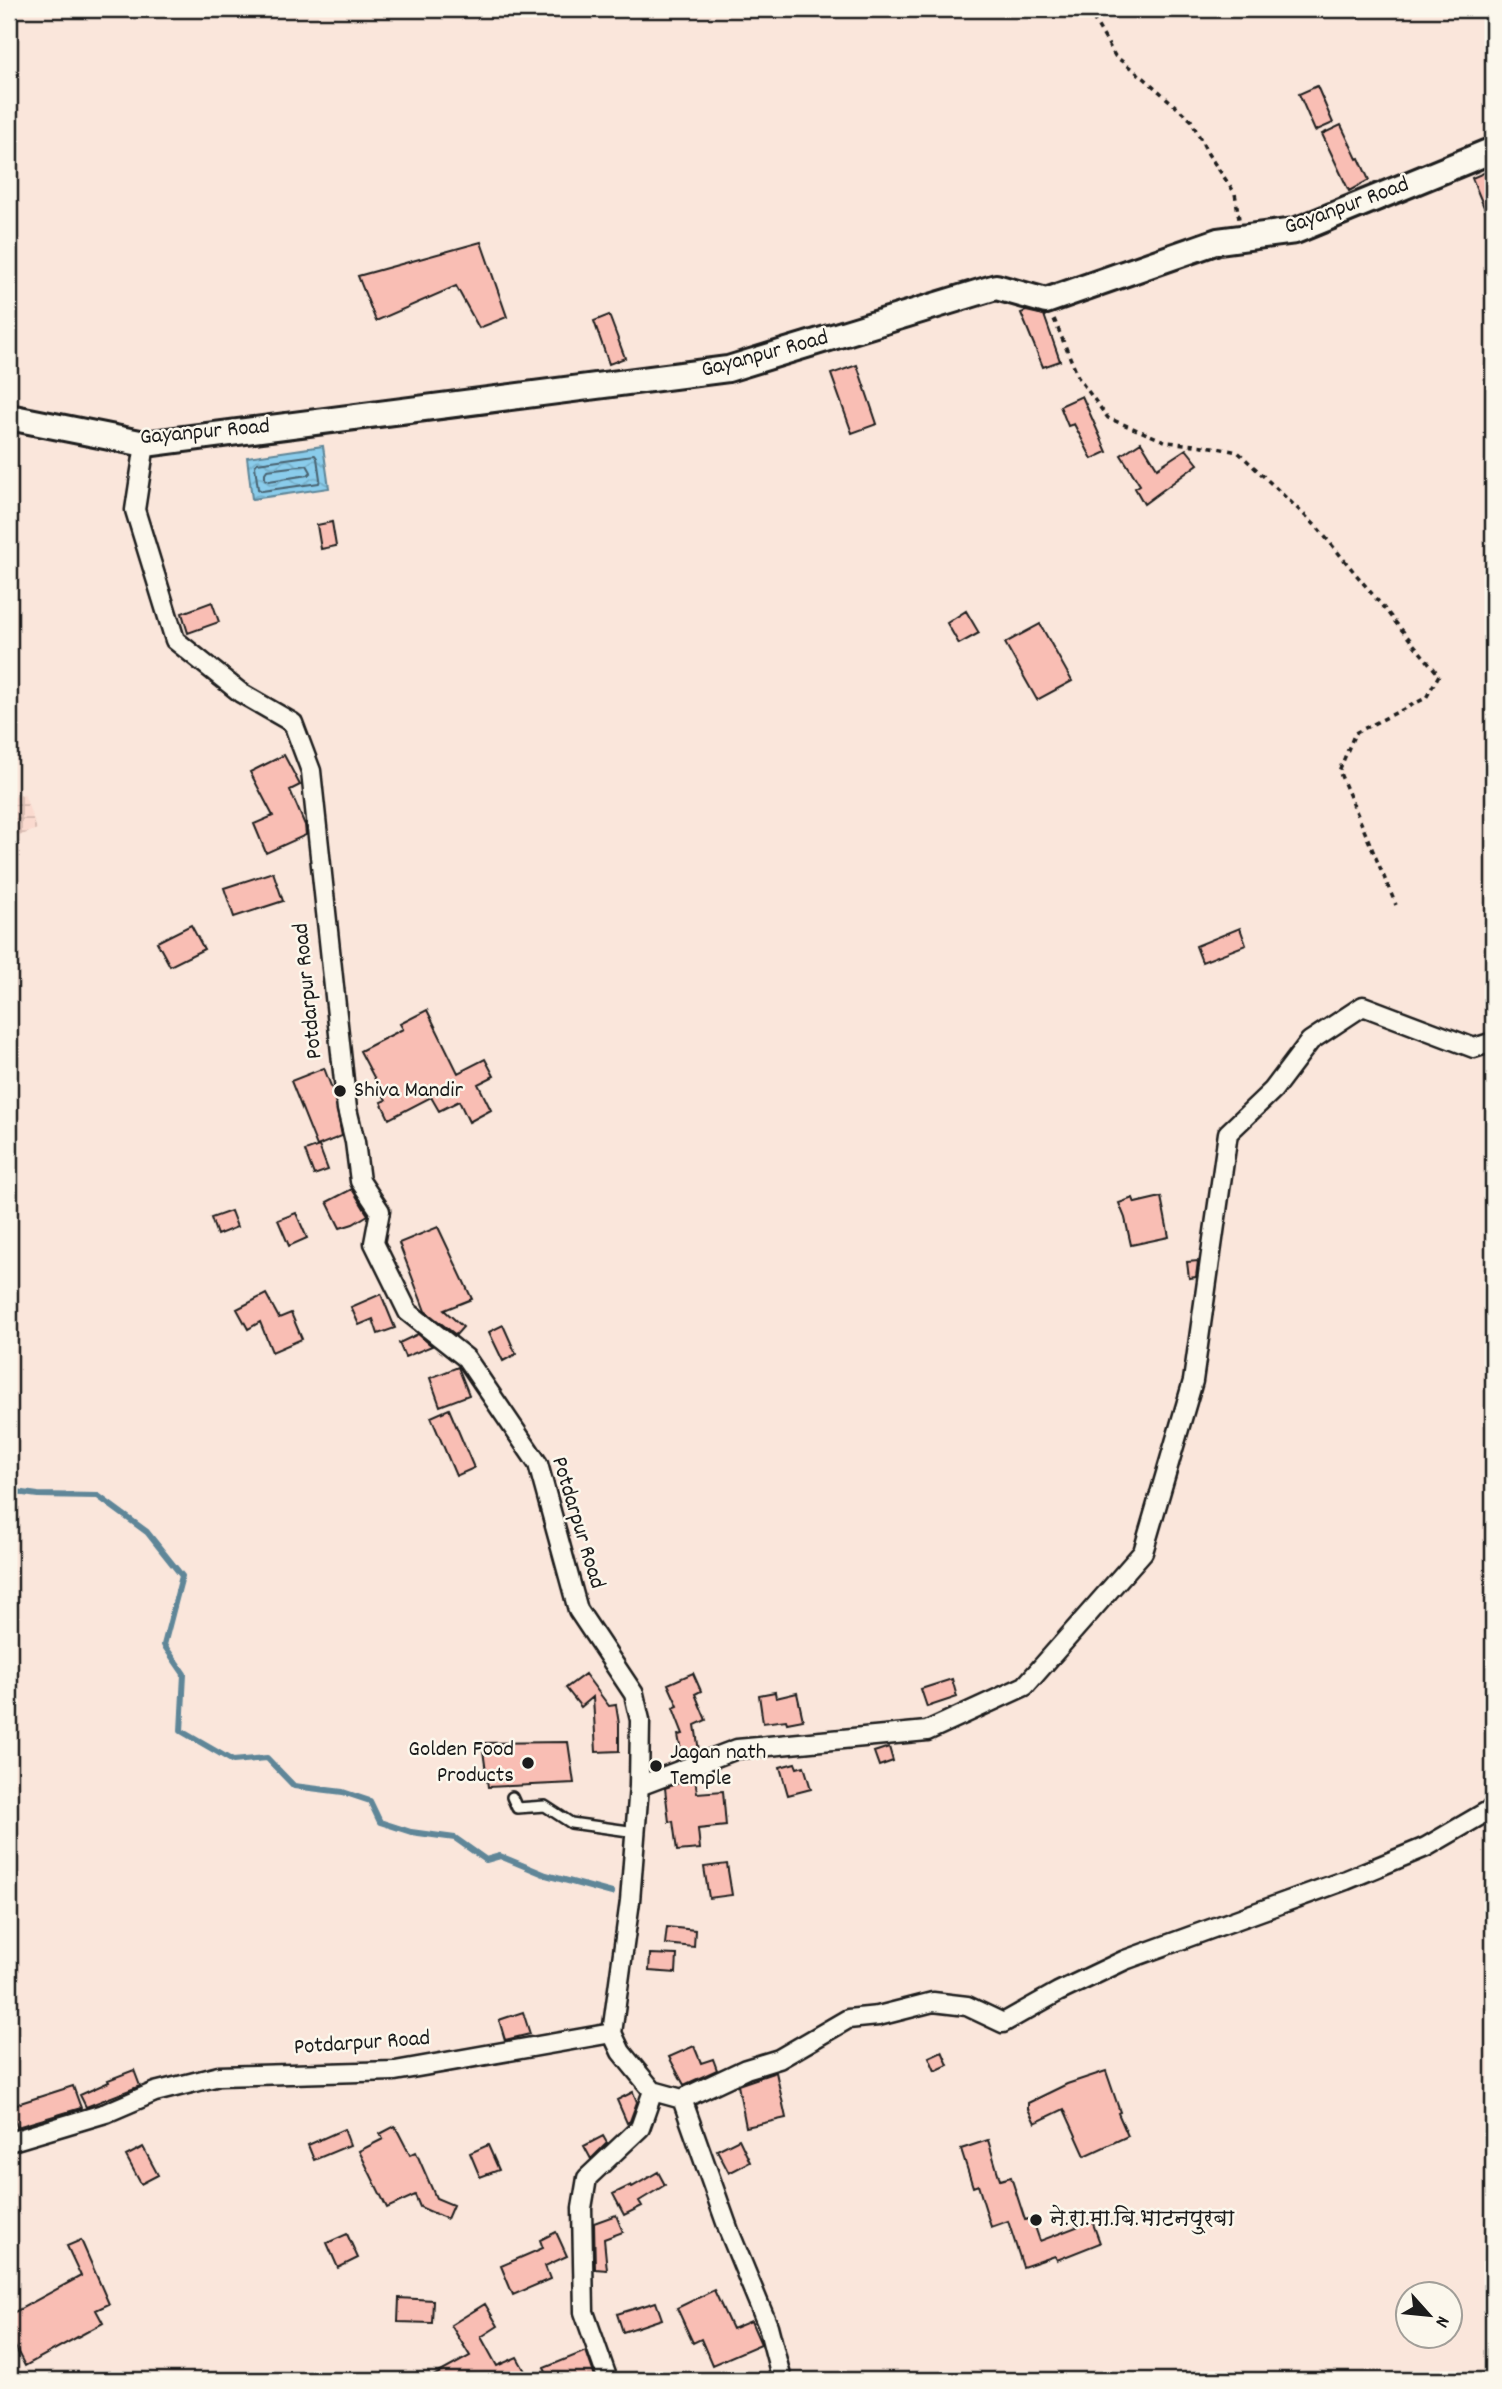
<svg xmlns="http://www.w3.org/2000/svg" width="1502" height="2389" font-family="Dekko,'Playpen Sans Deva',sans-serif">
  <style>
    .industrial { fill: url(#industrial-grid) }
    .water { fill: url(#water-waves); stroke: #5e8698; stroke-width: 2 }
    .lines { fill: none; stroke-linecap: round; stroke-linejoin: round }
    .shore { stroke: #48626f; stroke-width: 2 }
    .stream { stroke: #5e8698; stroke-width: 6 }
    .building { fill: #f9beb4; stroke: #1c1c1c; stroke-width: 2 }
    .lane-casing { stroke: #1c1c1c; stroke-width: 14 }
    .street-casing { stroke: #1c1c1c; stroke-width: 23 }
    .secondary-casing { stroke: #1c1c1c; stroke-width: 30 }
    .path { stroke: #1c1c1c; stroke-width: 3.5; stroke-dasharray: 5 5; stroke-linecap: butt }
    .lane { stroke: #fbf7ec; stroke-width: 9 }
    .street { stroke: #fbf7ec; stroke-width: 18 }
    .secondary { stroke: #fbf7ec; stroke-width: 24 }
    .poi-dot { fill: #1c1c1c; stroke: #fbf7ec; stroke-width: 2.5 }
    .labels { text-anchor: middle; dominant-baseline: central; stroke-width: 5; stroke-linejoin: round; paint-order: stroke }
    .street-label { font-size: 23px; fill: #1c1c1c; stroke: #fbf7ec }
    .poi-label { font-size: 23px; fill: #1c1c1c; stroke: #fbf7ec; text-anchor: start }
  </style>
  <defs>
    <pattern id="industrial-grid" width="8" height="8" patternUnits="userSpaceOnUse" patternTransform="scale(1.75)"><rect width="8" height="8" fill="#fadacf"/><path d="M0 4h8M4 0v8" fill="none" stroke="#d6bab1"/></pattern>
    <pattern id="water-waves" width="16" height="10" patternUnits="userSpaceOnUse" patternTransform="scale(1.75)"><rect width="16" height="10" fill="#8acceb"/><path d="M0 5q4-4 8 0t8 0" fill="none" stroke="#76afc9"/></pattern>
  </defs>
  <rect width="100%" height="100%" fill="#fae6db"/>
  <filter id="ink" filterUnits="userSpaceOnUse"><feTurbulence type="fractalNoise" baseFrequency=".0143" numOctaves="2"/><feDisplacementMap in="SourceGraphic" scale="14" xChannelSelector="R" yChannelSelector="G"/><feConvolveMatrix kernelMatrix="1 2 1 2 8 2 1 2 1" color-interpolation-filters="sRGB"/></filter>
  <g filter="url(#ink)">
    <path class="industrial" d="M24,794L37,829L9,840V799Z"/>
    <path class="water" d="M323,446L329,488L252,499L247,457Z"/>
    <g class="lines">
      <path class="shore" d="M315,455L317,458L320,479L319,483L262,491L258,489L255,466L257,463Z
        M307,465L311,472L308,475L269,481L265,479V473L267,470Z"/>
      <path class="stream" d="M9,1491L38,1495L98,1496L147,1532L182,1576L164,1645L184,1674L181,1731L233,1761L267,1758L294,1786L343,1792L370,1801L380,1822L411,1832L455,1838L486,1860L500,1856L546,1875L612,1893"/>
    </g>
    <path class="building" d="M1317,86L1333,123L1315,131L1299,94Z
      M1341,125L1357,159L1359,158L1369,180L1349,191L1322,134Z
      M1488,171L1493,183V229L1472,178Z
      M481,242L507,317L479,328L456,286L376,321L358,276Z
      M1026,311L1044,315L1060,361L1043,367L1021,313Z
      M609,315L625,358L609,364L594,321Z
      M857,365L877,424L852,433L831,374Z
      M1082,396L1107,452L1092,459L1074,424L1068,426L1060,406Z
      M1141,442L1157,468L1186,449L1198,464L1144,504L1135,488L1140,485L1121,455Z
      M332,522L336,546L321,549L317,525Z
      M212,602L219,622L188,633L182,613Z
      M966,611L979,633L959,644L947,623Z
      M1040,624L1072,681L1037,700L1005,643Z
      M284,755L300,785L290,790L305,825L306,835L266,853L254,824L273,816L250,772Z
      M273,872L283,901L234,917L224,888Z
      M191,925L204,949L170,966L157,942Z
      M1240,928L1246,945L1202,962L1196,946Z
      M427,1010L458,1073L485,1059L494,1076L478,1084L491,1110L469,1122L459,1101L439,1111L431,1097L389,1119L381,1102L386,1100L360,1051L403,1029L400,1024Z
      M324,1068L334,1094L342,1136L317,1146L291,1081Z
      M319,1146L328,1170L314,1175L305,1151Z
      M352,1189L368,1215L353,1224L340,1228L327,1202Z
      M1161,1197L1169,1237L1131,1245L1125,1218L1119,1203L1133,1198L1135,1203Z
      M231,1211L237,1227L217,1235L211,1218Z
      M296,1213L307,1238L289,1246L278,1220Z
      M438,1227L472,1299L444,1310L463,1327L456,1335L425,1311L399,1243Z
      M1198,1261L1196,1277L1189,1278L1187,1262Z
      M266,1294L279,1318L291,1313L302,1339L272,1352L260,1322L248,1329L237,1309Z
      M381,1294L395,1328L378,1334L373,1319L359,1325L351,1307Z
      M503,1325L516,1354L503,1361L489,1332Z
      M418,1334L432,1346L405,1357L399,1343Z
      M458,1367L469,1395L440,1406L430,1378Z
      M449,1409L474,1468L456,1476L431,1417Z
      M693,1673L701,1691L695,1694L706,1720L695,1725L699,1751L692,1754L690,1750L681,1751L678,1735L683,1734L673,1708L678,1706L668,1684Z
      M585,1674L609,1706L616,1705L619,1724V1751L596,1752L593,1697L581,1707L566,1688Z
      M952,1679L957,1697L927,1707L921,1689Z
      M775,1692L776,1698L797,1693L803,1720L787,1723L786,1720L763,1723L759,1695Z
      M568,1742L574,1783L488,1787L482,1743Z
      M889,1747L893,1761L879,1766L874,1752Z
      M795,1763L797,1768L804,1766L811,1789L788,1795L780,1767Z
      M695,1777L697,1793L723,1791L726,1826L698,1829L700,1849L677,1851L673,1821L669,1822L665,1788Z
      M727,1864L732,1895L709,1898L704,1867Z
      M667,1927L695,1930L694,1947L665,1944Z
      M650,1954L677,1955L676,1973L649,1971Z
      M523,2012L530,2034L505,2040L499,2020Z
      M694,2046L701,2063L713,2059L717,2070L684,2085L669,2057Z
      M942,2051L948,2065L935,2071L929,2057Z
      M134,2070L140,2086L86,2107L80,2095L109,2082L108,2080Z
      M1106,2071L1120,2112L1118,2113L1128,2136L1085,2156L1064,2109L1035,2123L1028,2109V2103L1067,2084Z
      M776,2072L786,2118L746,2127L738,2085Z
      M73,2086L81,2108L17,2127L11,2106Z
      M633,2092L637,2102L630,2121L627,2123L617,2100Z
      M395,2126L410,2155L416,2152L436,2198L453,2205L447,2219L420,2207L415,2195L387,2208L359,2151L383,2139L380,2134Z
      M344,2129L350,2145L314,2160L308,2145Z
      M603,2136L607,2143L591,2159L584,2146Z
      M739,2139L750,2162L729,2173L717,2150Z
      M988,2140L1000,2180L1011,2177L1025,2220L1032,2218L1040,2241L1092,2221L1100,2243L1057,2260L1055,2256L1023,2267L1008,2221L991,2227L978,2185L973,2187L961,2149Z
      M488,2145L499,2170L480,2177L470,2153Z
      M143,2147L158,2175L141,2184L126,2156Z
      M658,2172L665,2185L639,2201L642,2206L624,2215L613,2194L631,2185L632,2187Z
      M616,2215L623,2232L604,2239L607,2270L595,2269L594,2223Z
      M556,2232L567,2256L545,2266L550,2279L513,2295L501,2266L543,2248L540,2240Z
      M347,2234L358,2258L338,2268L327,2243Z
      M81,2240L109,2304L96,2310L103,2323L25,2366L9,2335V2315L81,2276L67,2246Z
      M714,2290L732,2329L751,2321L761,2344L712,2365L701,2339L693,2343L677,2308Z
      M399,2298L433,2300L432,2323L398,2322Z
      M656,2302L662,2319L623,2332L617,2314Z
      M485,2304L498,2326L481,2337L497,2366L517,2357L530,2380H426L470,2356L451,2325Z
      M586,2351L596,2380H550L544,2368Z"/>
    <g class="lines">
      <defs>
        <path id="lane" d="M512,1797L517,1808L545,1806L571,1823L636,1832"/>
        <path id="street" d="M639,1786L737,1749L927,1731L1025,1686L1143,1552L1193,1381L1228,1133L1273,1090L1310,1041L1363,1006L1474,1048L1493,1042
          M653,2091L682,2099L729,2231L768,2326L782,2380
          M682,2099L746,2069L779,2059L848,2019L878,2016L933,2002L967,2006L1003,2023L1058,1992L1125,1960L1346,1880L1426,1847L1493,1808
          M9,2142L106,2113L155,2092L219,2076L395,2071L612,2033L630,1901L639,1786L640,1720L634,1694L578,1610L538,1464L466,1358L408,1312L374,1243L380,1211L360,1181L355,1142L347,1109L311,771L293,723L241,693L175,640L135,510L145,444
          M608,2380L584,2312L582,2208L587,2178L640,2128L653,2091L621,2052L612,2033"/>
        <path id="secondary" d="M9,417L145,444L728,369L996,287L1046,301L1218,241L1295,231L1493,150"/>
      </defs>
      <use href="#lane" class="lane-casing"/>
      <use href="#street" class="street-casing"/>
      <use href="#secondary" class="secondary-casing"/>
      <path class="path" d="M1088,9L1115,56L1144,78L1191,120L1208,154L1235,193L1239,219
        M1054,319L1079,379L1108,418L1167,442L1212,447L1238,452L1317,527L1439,675L1426,698L1355,733L1339,771L1396,905"/>
      <use href="#lane" class="lane"/>
      <use href="#street" class="street"/>
      <use href="#secondary" class="secondary"/>
    </g>
  </g>
  <g class="poi-dot">
    <circle cx="340" cy="1091" r="7"/>
    <circle cx="528" cy="1763" r="7"/>
    <circle cx="656" cy="1766" r="7"/>
    <circle cx="1036" cy="2220" r="7"/>
  </g>
  <g class="labels">
    <g class="street-label">
      <text transform="translate(1347 207) rotate(-20)">Gayanpur Road</text>
      <text transform="translate(765 355) rotate(-15)">Gayanpur Road</text>
      <text transform="translate(205 433) rotate(-5)">Gayanpur Road</text>
      <text transform="translate(309 991) rotate(-96)">Potdarpur Road</text>
      <text transform="translate(577 1523) rotate(73)">Potdarpur Road</text>
      <text transform="translate(362 2044) rotate(-4)">Potdarpur Road</text>
    </g>
    <g class="poi-label">
      <text x="354" y="1091">Shiva Mandir</text>
      <text x="514" y="1750" text-anchor="end">Golden Food<tspan x="514" dy="26">Products</tspan></text>
      <text x="670" y="1753">Jagan nath<tspan x="670" dy="26">Temple</tspan></text>
      <text x="1050" y="2220">ने.रा.मा.बि.भाटनपु्रबा</text>
    </g>
  </g>
  <rect width="1502" height="2389" fill="none" stroke="#fbf7ec" stroke-width="35"/>
  <rect x="18" y="18" width="1467" height="2354" fill="none" stroke="#1c1c1c" stroke-width="2.5" filter="url(#ink)"/>
  <g transform="translate(1429 2315) rotate(117)"><circle r="33" fill="#fbf7ec" stroke="#a29f99" stroke-width="2"/>
  <path d="M0-5L12 26L0 18L-12 26Z" fill="#1c1c1c"/>
  <text y="-10" font-size="19" font-weight="bold" text-anchor="middle" fill="#1c1c1c">N</text>
  </g>
</svg>
